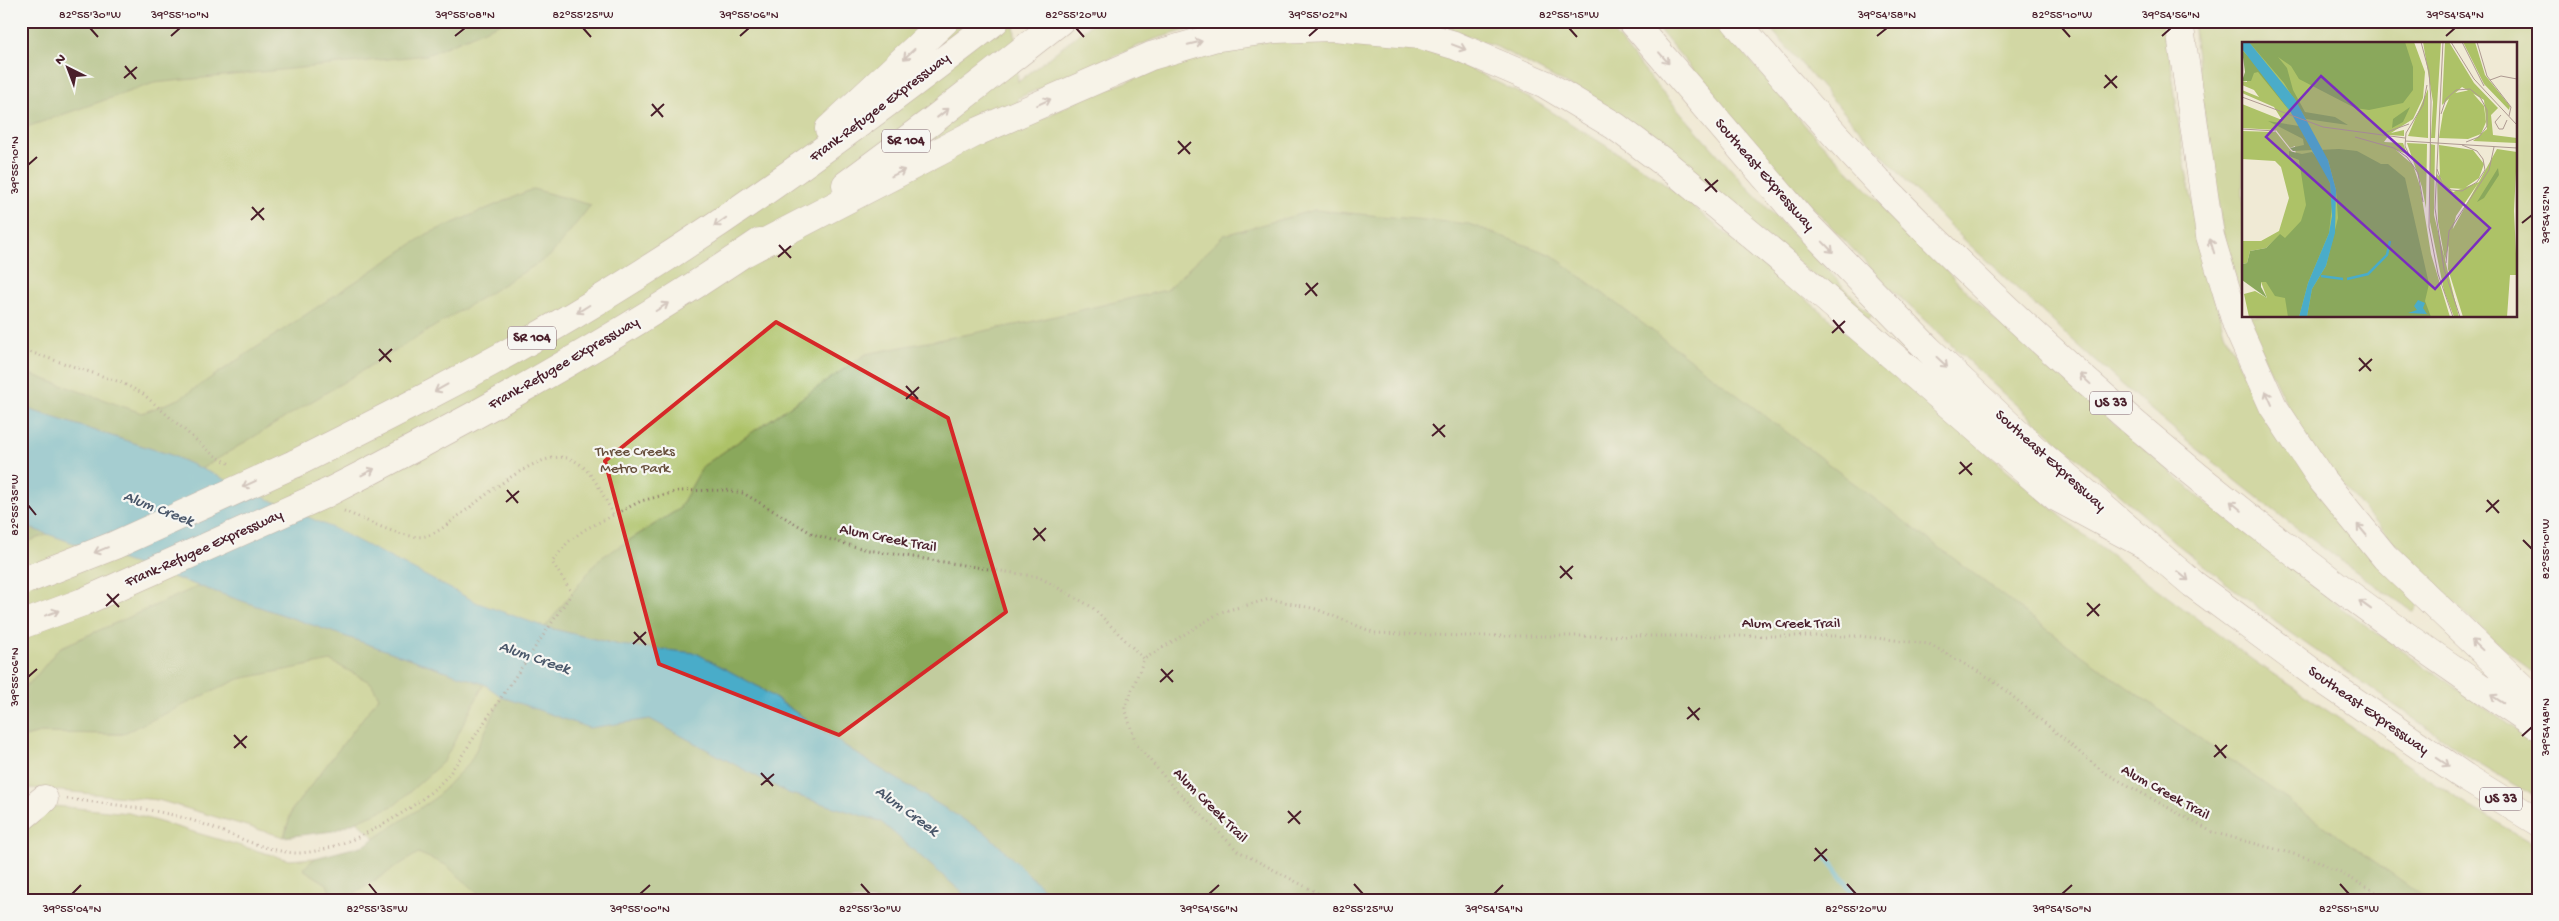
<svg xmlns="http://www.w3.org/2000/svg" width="2559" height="921" font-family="'Gochi Hand',sans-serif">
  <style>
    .green { fill: #adc267; stroke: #7c7049 }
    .forest { fill: #8aa85c; stroke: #6a6444 }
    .water { fill: #4aacc9; stroke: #4a667a }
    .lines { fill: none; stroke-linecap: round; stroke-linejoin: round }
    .stream { stroke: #4aacc9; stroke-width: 6 }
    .minor-casing { stroke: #846666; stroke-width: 29 }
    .highway-casing { stroke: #846666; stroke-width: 29 }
    .path { stroke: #846666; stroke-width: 3; stroke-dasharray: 1 4; stroke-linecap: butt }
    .minor { stroke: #fff; stroke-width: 28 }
    .highway { stroke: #fff; stroke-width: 28 }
    .highway-bridge-casing { stroke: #846666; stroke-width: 29; stroke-linecap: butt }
    .highway-bridge { stroke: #fff; stroke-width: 28 }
    .oneway { stroke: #ae9aa0 }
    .marked { fill: none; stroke: #d62828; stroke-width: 4; stroke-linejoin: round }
    .ticks { fill: none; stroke: #4a1f2b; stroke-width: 2 }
    .labels { text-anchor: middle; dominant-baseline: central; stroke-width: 4.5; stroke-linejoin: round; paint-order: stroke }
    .shield { fill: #f6f6f2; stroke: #7e6067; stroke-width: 1 }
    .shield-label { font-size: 14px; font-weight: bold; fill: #4a1f2b }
    .street-label { font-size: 15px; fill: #4a1f2b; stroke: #f6f6f2 }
    .park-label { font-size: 15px; fill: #68503d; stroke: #f6f6f2 }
    .water-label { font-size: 16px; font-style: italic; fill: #4a576a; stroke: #f6f6f2 }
    .inset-river { fill: none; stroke: #4aacc9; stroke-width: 2.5 }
    .inset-road { fill: none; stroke: #ae9991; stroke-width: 1 }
    .view { fill: #7b2cbf; fill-opacity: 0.15; stroke: #7b2cbf; stroke-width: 2.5 }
    .inset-edge { fill: none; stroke: #4a1f2b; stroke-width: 2.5 }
    .neatline { fill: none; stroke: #4a1f2b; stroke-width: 2 }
    .ticks-label { font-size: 12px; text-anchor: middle; fill: #4a1f2b }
  </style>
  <rect width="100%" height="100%" fill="#f6f6f2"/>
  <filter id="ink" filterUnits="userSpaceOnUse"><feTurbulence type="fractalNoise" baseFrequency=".02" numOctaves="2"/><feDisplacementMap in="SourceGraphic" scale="10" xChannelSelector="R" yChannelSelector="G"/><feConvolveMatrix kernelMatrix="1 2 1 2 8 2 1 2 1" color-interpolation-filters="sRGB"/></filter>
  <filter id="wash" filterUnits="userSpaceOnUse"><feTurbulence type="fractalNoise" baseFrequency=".0096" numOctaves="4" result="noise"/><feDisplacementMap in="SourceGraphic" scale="20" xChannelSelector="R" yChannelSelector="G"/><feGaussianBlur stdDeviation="1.12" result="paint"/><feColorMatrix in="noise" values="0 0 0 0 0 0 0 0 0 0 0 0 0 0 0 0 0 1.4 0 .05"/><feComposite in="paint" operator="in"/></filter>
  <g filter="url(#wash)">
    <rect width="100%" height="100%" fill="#f0ead5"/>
    <path class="green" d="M21,21H1014L1018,82L1095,21H1218L1152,40L1018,98L1020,130L1081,99L1188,59L1264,41L1371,42L1442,55L1533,100L1659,179L1824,314L2075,528L2254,661L2467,805L2538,846V900H344L401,863L315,781L292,810L284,837L158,800L29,788L21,795V738L40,733L122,734L33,680L21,689Z
      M1428,21H1604L1652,80L1744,184L1872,316L1868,320L1598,101L1497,47Z
      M1652,21H1717L1809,130L1990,315L2199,497L2348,613L2515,729L2538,742V799L2478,763L2286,630L2177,544L2008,398L1890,288L1762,154Z
      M1764,21H2165L2183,155L2202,252L2224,332L2265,418L2418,604L2414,612C2279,521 2154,417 2036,306C2006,278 1974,250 1945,221C1882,157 1823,89 1764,21Z
      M2193,21H2538V675C2480,632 2429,580 2380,527C2355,499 2327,470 2307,439C2282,399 2264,359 2246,316H2515V44H2243V304L2223,234L2201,95Z
      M55,806L129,813L289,860L315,858L303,869L327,884L333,900H21V833Z"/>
    <path class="forest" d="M21,21H505L427,55L154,83L21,129Z
      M533,189L591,205L550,256L201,469L171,455L21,407V371L142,413L179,399L427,234Z
      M1315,210L1469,224L1552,255L2076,651L2429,900H1055L987,834L866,760L757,686L619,645L545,627L599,559L679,509L703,466L866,354L1030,322L1166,290L1224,235Z
      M21,525L49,534L21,544Z
      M199,586L484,684L444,761L395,805L333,831L284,837L292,810L379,697L371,683L331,661L239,679L122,734L40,733L21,738V689L33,680L59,648Z
      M502,697L589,727L650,719L788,793L880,821L971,900H486L446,865L418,853L344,900H333L327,884L303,869L315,858L365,845L435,798L470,762Z"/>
    <path class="water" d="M21,407L171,455L339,531L478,603L545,627L619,645L696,653L757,686L866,760L987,834L1055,900H971L880,821L788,793L650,719L589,728L502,697L484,684L21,525Z"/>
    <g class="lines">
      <path class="stream" d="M1827,858L1859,900"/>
    </g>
  </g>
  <g filter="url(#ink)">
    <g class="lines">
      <defs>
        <path id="minor" d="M21,818L44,799"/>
        <path id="highway" d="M1632,21L1803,221L1928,349L2033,448L2193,584L2319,677L2465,777L2538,822
          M1735,21C1784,78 1834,135 1886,190C2082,392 2303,572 2538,726
          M2179,21L2210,236L2237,326L2273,406L2322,480L2385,557L2538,703
          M829,129L945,21
          M846,185L932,121L1060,21
          M746,252L979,131L1151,56L1213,38L1276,29L1333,27L1421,35L1454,45L1545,84L1615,126L1666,164L1777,256L2056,497L2145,545
          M294,464C388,417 483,369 574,315C722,227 859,126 995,21
          M325,494C475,418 621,337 760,242
          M21,625L83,602"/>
      </defs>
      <use href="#minor" class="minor-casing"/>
      <use href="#highway" class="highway-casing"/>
      <path class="path" d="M21,349L120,382L142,393L212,454L232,465
        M344,511C364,519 406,541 426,536C439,533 451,521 461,514C486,496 542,445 573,460C593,470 603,495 613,514
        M67,799C110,804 153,808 194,821C225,831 263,851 295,853C342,854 421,808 450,773L572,593L552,562L568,542L584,530L641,501L679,491L726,490L743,493L813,534L838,542L868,550L1039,577L1092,607L1144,659
        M1331,900L1238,851L1173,787L1136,744L1125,708L1144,659L1221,612L1270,599L1316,609L1375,633L1463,636H1859L1929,644L1993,680L2102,771L2212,832L2316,860L2378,893L2386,900"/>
      <use href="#minor" class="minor"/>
      <use href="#highway" class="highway"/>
      <defs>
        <path id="highway-bridge" d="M26,580L115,545L294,464
          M83,602L325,494"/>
      </defs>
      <use href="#highway-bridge" class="highway-bridge-casing"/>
      <use href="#highway-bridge" class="highway-bridge"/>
    </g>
    <defs><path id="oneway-shaft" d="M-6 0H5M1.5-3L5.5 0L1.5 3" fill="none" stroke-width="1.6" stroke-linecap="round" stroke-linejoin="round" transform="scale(1.25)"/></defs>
    <g class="oneway">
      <use href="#oneway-shaft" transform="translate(1195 43) rotate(-14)"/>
      <use href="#oneway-shaft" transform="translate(1459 47) rotate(21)"/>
      <use href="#oneway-shaft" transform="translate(909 54) rotate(137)"/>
      <use href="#oneway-shaft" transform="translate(1664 58) rotate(49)"/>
      <use href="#oneway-shaft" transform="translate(1044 102) rotate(-24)"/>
      <use href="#oneway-shaft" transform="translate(943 113) rotate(-38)"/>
      <use href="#oneway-shaft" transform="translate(898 173) rotate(-27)"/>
      <use href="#oneway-shaft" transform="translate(720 222) rotate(145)"/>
      <use href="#oneway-shaft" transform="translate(2212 246) rotate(-107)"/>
      <use href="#oneway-shaft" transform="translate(1828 247) rotate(46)"/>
      <use href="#oneway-shaft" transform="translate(662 307) rotate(-32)"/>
      <use href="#oneway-shaft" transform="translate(583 309) rotate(148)"/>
      <use href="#oneway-shaft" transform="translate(1942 362) rotate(43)"/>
      <use href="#oneway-shaft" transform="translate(2085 379) rotate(-137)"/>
      <use href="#oneway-shaft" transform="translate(441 388) rotate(151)"/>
      <use href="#oneway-shaft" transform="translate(2269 398) rotate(-114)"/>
      <use href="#oneway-shaft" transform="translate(368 472) rotate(-27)"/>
      <use href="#oneway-shaft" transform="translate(249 484) rotate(155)"/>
      <use href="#oneway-shaft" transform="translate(2236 506) rotate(-140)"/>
      <use href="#oneway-shaft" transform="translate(2362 530) rotate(-130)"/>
      <use href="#oneway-shaft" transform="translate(101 550) rotate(158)"/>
      <use href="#oneway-shaft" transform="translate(2183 576) rotate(39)"/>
      <use href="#oneway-shaft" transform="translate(2365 605) rotate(-144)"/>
      <use href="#oneway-shaft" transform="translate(52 613) rotate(-20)"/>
      <use href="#oneway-shaft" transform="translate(2477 645) rotate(-137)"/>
      <use href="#oneway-shaft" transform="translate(2497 699) rotate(-147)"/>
      <use href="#oneway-shaft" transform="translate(2443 762) rotate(34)"/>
    </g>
  </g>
  <path d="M0 0H2559V921H0ZM776,322L948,418L1006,612L839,735L659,664L605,461Z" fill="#f0ead5" fill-opacity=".55" fill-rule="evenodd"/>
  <path class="marked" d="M776,322L948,418L1006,612L839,735L659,664L605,461Z"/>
  <path class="ticks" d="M90,28L98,37M583,28L591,37M1076,28L1084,37M1569,28L1577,37M2062,28L2070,37M171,36L180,28M455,36L465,28M740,36L749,28M1309,36L1318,28M1877,36L1887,28M2162,36L2171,28M2446,36L2455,28M125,66L136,79M2105,75L2117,88M124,78L137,67M2104,88L2117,76M652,104L663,117M651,116L664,104M1178,141L1190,154M1178,154L1191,142M28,165L37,157M1705,179L1717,192M1705,191L1718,180M252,207L264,220M251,220L264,208M2522,223L2532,215M779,245L791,258M778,257L791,246M1306,283L1317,296M1305,295L1318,283M1833,320L1844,333M1832,333L1845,321M379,349L391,362M2359,358L2371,371M379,361L392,349M2359,371L2372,359M906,386L918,399M906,399L919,387M1433,424L1445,437M1432,436L1445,425M1960,462L1972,475M1959,474L1972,463M507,490L518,503M2487,500L2499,513M506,502L519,491M28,505L36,515M2486,512L2499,500M1034,528L1045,541M1033,540L1046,528M2523,540L2532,549M1560,566L1572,579M1560,578L1573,566M107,594L119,607M2087,603L2099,616M106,606L119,594M2087,616L2100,604M634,632L646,645M633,644L646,632M1161,669L1173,682M28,677L37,669M1160,682L1173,670M1688,707L1699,720M1687,719L1700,708M234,735L246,748M2522,736L2532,727M2215,745L2226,758M234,748L247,736M2214,757L2227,745M761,773L773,786M761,785L774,774M1288,811L1300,824M1288,823L1301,811M1815,848L1827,861M1814,861L1827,849M369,884L377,894M861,884L870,894M1354,884L1363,894M1847,884L1856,894M2340,884L2349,894M72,894L81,885M640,894L650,885M1209,894L1219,885M1494,894L1503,885M2062,894L2072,885"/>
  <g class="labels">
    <g class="shield">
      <rect x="882" y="129.5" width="48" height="23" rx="4"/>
      <rect x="508" y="326.5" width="48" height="23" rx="4"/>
      <rect x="2090" y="391.5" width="42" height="23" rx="4"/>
      <rect x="2480" y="787.5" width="42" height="23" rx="4"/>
    </g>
    <g class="shield-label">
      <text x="906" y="141">SR 104</text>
      <text x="532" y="338">SR 104</text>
      <text x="2111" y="403">US 33</text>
      <text x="2501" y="799">US 33</text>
    </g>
    <g class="street-label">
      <text transform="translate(880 108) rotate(-37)">Frank-Refugee Expressway</text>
      <text transform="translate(1764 175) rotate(49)">Southeast Expressway</text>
      <text transform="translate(564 364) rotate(-30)">Frank-Refugee Expressway</text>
      <text transform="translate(2050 461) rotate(42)">Southeast Expressway</text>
      <text transform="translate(888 539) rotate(11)">Alum Creek Trail</text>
      <text transform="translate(204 549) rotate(-24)">Frank-Refugee Expressway</text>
      <text x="1791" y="624">Alum Creek Trail</text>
      <text transform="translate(2368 711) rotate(35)">Southeast Expressway</text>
      <text transform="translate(2165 793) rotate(29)">Alum Creek Trail</text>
      <text transform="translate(1210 806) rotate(45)">Alum Creek Trail</text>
    </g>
    <g class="park-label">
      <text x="635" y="452">Three Creeks<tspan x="635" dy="17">Metro Park</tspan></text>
    </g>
    <g class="water-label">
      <text transform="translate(158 510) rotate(21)">Alum Creek</text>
      <text transform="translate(534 659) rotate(19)">Alum Creek</text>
      <text transform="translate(906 812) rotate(36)">Alum Creek</text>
    </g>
  </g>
  <g transform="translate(2242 42)">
    <rect width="275" height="275" fill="#f0ead5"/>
    <path d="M0,0H172L183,30L181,56L171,77L149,91L162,88V94L147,93L142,100L161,101L165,112L154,108L171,123L178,144L189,212L208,275H7L2,252L13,249L25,256L19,240L38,193L24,206L8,209L5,221L0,222V199H19L37,189L47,156L39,125L33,119L0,117V89L34,90L54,115L53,104L48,106L34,88L0,86V62L40,78L32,65L0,51V48L17,55L12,48L0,43V39L5,40ZM181,0H199L193,96H189L191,60ZM203,0H207L232,41L256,66L249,73L251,93L275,96V101L231,99L245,87L242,58L220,45L200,63ZM221,0H233L243,33L268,64L267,68L242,42ZM186,47V96L166,94ZM228,48L242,64L244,80L239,92L226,97L197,96L201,71L209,52ZM165,101L185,102L184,166L180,145ZM188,102L193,103L192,173L217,275H212L202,249L188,180ZM197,103L231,108L242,122L237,136L221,147L207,146L198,135ZM255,107L275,110L272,169L275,233H268L265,275H221L206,227L207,194ZM195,132L211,150L237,140L214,174L203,218L196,180Z" fill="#adc267"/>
    <path d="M7,0H163L171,25V48L161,61L127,68L113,66L57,37L49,24L36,15L45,26L51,48L63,70L93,75L106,83L64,77L42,41ZM0,8L20,29L50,72L16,30L12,31L9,39H0L3,30ZM168,65L161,80L150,86L151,77ZM26,79L57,84L70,108L51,109L48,106L62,103L61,97ZM97,107L115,109L139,122H146L163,136L187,242L183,259L189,275H65L70,247L84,224L96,176L94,148L86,118L77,108ZM47,109L60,112L70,110L79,120L88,141L90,163L87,191L66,241L57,275H46L43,256L33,254L24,240H19V245L25,256L0,238V222L5,221L8,209L24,206L38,192L43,196L59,179L64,163L57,118L47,114ZM256,126L257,133L242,156L235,160Z" fill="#8aa85c"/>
    <path d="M0,0H7L53,57L86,118L94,148L93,191L84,224L70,247L65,275H57L66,241L87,191L90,174L88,141L48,69L0,7ZM176,258L183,261L181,266L185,272L166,271L175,268L172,264Z" fill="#4aacc9"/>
    <path class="inset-river" d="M79,234L101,237M105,237L126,232L145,213L148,199"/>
    <path class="inset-road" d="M179,0L187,30L189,59L187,185L196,232L211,275M201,0L193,166L202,227L218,275M209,0L232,37L275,83M220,0L242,44M235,0L245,34L269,65L267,74M248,38L259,34L275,37M0,55L81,85L163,96M199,72L204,57L214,48L228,47L238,55L245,68V84L237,95L224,100M259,73L253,80L257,87H261L265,78M0,87L34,89M142,91L167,82M113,95L152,106L165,115L176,131L181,160M163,99L275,106M168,115L163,104L164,91L181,63L185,43M195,127L200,141L209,148L220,149L235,140L243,128L241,117L235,109L220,103M204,221L207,189L247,128L252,105"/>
    <path class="view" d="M79,34L248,186L193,247L24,95Z"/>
    <rect width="275" height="275" class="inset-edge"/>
  </g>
  <rect width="2559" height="921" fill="none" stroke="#f6f6f2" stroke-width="55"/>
  <g transform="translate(68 68) rotate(318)" stroke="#f6f6f2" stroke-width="4" paint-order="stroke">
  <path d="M0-4L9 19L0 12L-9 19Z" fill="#4a1f2b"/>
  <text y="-8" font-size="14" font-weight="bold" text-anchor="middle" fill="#4a1f2b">N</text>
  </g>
  <rect x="28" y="28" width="2504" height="866" class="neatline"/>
  <g class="ticks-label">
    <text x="90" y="18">82°55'30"W</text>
    <text x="180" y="18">39°55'10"N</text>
    <text x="465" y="18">39°55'08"N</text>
    <text x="583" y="18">82°55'25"W</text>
    <text x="749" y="18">39°55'06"N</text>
    <text x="1076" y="18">82°55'20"W</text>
    <text x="1318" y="18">39°55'02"N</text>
    <text x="1569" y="18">82°55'15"W</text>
    <text x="1887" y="18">39°54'58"N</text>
    <text x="2062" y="18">82°55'10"W</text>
    <text x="2171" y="18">39°54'56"N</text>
    <text x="2455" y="18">39°54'54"N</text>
    <text transform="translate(14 165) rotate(-90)" y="4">39°55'10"N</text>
    <text transform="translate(2545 215) rotate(-90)" y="4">39°54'52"N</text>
    <text transform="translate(14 505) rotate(-90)" y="4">82°55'35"W</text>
    <text transform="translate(2545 549) rotate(-90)" y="4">82°55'10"W</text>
    <text transform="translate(14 677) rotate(-90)" y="4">39°55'06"N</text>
    <text transform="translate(2545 727) rotate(-90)" y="4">39°54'48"N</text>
    <text x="72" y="912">39°55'04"N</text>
    <text x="377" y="912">82°55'35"W</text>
    <text x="640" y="912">39°55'00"N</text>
    <text x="870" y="912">82°55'30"W</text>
    <text x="1209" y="912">39°54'56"N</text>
    <text x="1363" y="912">82°55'25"W</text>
    <text x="1494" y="912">39°54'54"N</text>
    <text x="1856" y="912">82°55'20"W</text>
    <text x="2062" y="912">39°54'50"N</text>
    <text x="2349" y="912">82°55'15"W</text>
  </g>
</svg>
